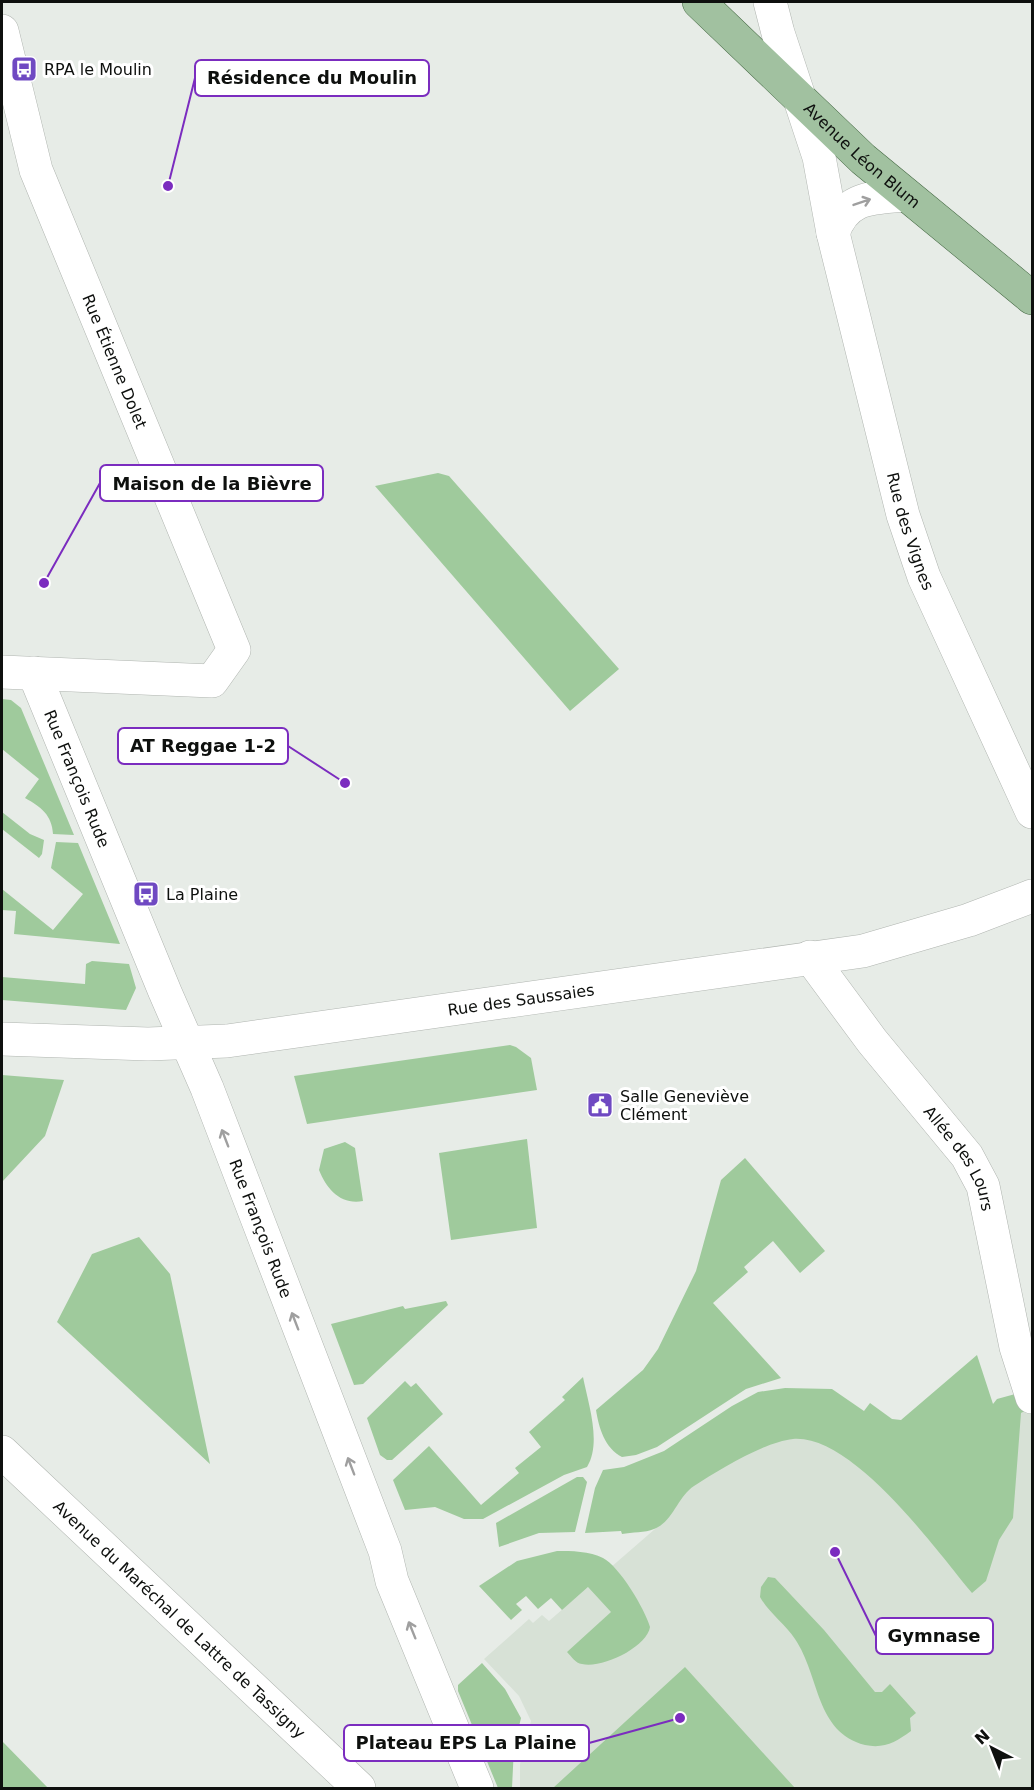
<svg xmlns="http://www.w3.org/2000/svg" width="1034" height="1790" font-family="'DejaVu Sans',sans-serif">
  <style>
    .built { fill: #d7e1d6 }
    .green { fill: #9fca9c }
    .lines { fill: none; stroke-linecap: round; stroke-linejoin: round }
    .minor-casing { stroke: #b0b5b0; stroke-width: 34 }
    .major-casing { stroke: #456843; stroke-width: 34 }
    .minor { stroke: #fff; stroke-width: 33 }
    .major { stroke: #a1c1a0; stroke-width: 33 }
    .oneway { stroke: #9f9f9f }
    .labels { text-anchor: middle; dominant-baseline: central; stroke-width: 6; stroke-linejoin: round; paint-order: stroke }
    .poi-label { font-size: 16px; fill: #0e100e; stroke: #fff; text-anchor: start }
    .street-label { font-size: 16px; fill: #0e100e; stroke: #fff }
    .leader { fill: none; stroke: #7b2cbf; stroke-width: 2 }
    .callout-dot { fill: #7b2cbf; stroke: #fff; stroke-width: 2 }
    .callout { fill: #fff; stroke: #7b2cbf; stroke-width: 2 }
    .callout-label { font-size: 18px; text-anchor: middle; font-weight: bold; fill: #0e100e }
  </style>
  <rect width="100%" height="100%" fill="#e7ece7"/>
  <path class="built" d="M1032,1408V1788H520V1764L531,1721L519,1696L484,1659L529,1619L533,1623L542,1615L549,1621L663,1522L690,1484L763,1443L791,1436L1021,1413Z"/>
  <path class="green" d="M438,473L449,476L619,669L570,711L375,486Z
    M2,699L11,700L21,708L74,835L53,834C52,815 41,807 25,798L39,779L2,749Z
    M2,812L30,834L44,840L42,854L39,858L2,829Z
    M56,842L78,843L120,944L14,934L16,911L2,910V889L53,930L83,894L51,868Z
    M92,961L129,964L136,988L126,1010L2,1000V977L85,984L86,964Z
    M510,1045L516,1047L531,1058L537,1090L307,1124L294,1076Z
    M2,1075L64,1080L45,1136L2,1182Z
    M527,1139L537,1228L451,1240L439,1153Z
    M345,1142L355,1148L363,1201C341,1205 327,1190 319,1170L324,1149Z
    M745,1158L825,1251L800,1273L773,1241L744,1267L748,1272L713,1303L781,1378L746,1389L657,1447L636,1455L622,1457C605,1448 599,1429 596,1410L643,1370L658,1349L696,1271L721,1180Z
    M139,1237L170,1274L210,1464L57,1322L92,1254Z
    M446,1301L448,1305L363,1384L354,1385L331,1324L403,1306L405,1309Z
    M977,1355L993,1404L997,1399L1019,1393L1025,1411L1021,1413L1013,1518L999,1540L986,1581L972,1593C936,1550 853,1434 793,1439C764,1442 719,1470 694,1486C678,1496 673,1522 654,1529C645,1533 632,1532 622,1534L621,1531L585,1533L595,1488L603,1470L624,1467L664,1451L732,1406L758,1392L785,1388L832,1389L864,1411L870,1403L892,1419L901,1420Z
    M583,1377C588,1403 602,1443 587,1467L564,1475L483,1519H464L435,1507L405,1510L393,1480L429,1446L481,1505L519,1473L515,1468L541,1447L529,1432L565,1400L562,1397Z
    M405,1381L411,1387L416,1383L443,1414L392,1460H387L380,1455L367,1418Z
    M577,1477H583L587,1482L575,1532L539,1533L499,1547L496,1523Z
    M557,1551C571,1551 590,1551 603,1558C619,1566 645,1609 650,1627C647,1647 602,1669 582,1664C575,1663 572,1657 567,1652L611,1612L588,1587L562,1610L551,1598L538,1609L526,1596L516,1604L522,1610L511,1620L479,1586L517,1561Z
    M768,1577L775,1578L824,1630L875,1692H882L890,1684L916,1713L910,1718L911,1731C896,1742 884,1749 865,1745C815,1732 820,1676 795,1639C785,1624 769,1613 760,1597L761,1587Z
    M482,1663L505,1689L521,1718L514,1747L512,1788H498L458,1691V1685Z
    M685,1667L795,1788H553Z
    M2,1741L48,1788H2Z"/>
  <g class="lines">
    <defs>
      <g id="minor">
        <path id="s1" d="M770,2L778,33L819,157L833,233L903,515L924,577L1032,812"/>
        <path id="s2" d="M2,31L36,170L234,650L212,681L2,672"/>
        <path d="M833,233C846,196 872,198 906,195"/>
        <path id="s3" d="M34,673L165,992L207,1088L385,1551L392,1581L477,1788"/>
        <path id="s4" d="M810,957L872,1041L967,1156L983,1186L1016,1347L1032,1397"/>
        <path id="s5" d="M2,1039L148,1044L227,1041L863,951L969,920L1032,896"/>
        <path id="s6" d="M2,1452L359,1788"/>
      </g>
      <g id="major">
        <path id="s7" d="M699,2L863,159L1032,298"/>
      </g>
    </defs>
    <use href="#minor" class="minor-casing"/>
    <use href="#major" class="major-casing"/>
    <use href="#minor" class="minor"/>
    <use href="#major" class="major"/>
  </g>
  <defs><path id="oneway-shaft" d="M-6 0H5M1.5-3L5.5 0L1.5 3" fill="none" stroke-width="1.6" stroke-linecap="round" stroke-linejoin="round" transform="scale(1.5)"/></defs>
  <g class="oneway">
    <use href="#oneway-shaft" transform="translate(862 202) rotate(-19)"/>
    <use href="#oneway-shaft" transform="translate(225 1138) rotate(-111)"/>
    <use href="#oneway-shaft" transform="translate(295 1321) rotate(-111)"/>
    <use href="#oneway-shaft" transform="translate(351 1466) rotate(-111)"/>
    <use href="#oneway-shaft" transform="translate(412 1630) rotate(-112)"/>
  </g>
  <defs>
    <symbol id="bus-square" viewBox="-11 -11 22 22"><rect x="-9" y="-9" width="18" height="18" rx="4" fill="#6f49c2" stroke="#fff"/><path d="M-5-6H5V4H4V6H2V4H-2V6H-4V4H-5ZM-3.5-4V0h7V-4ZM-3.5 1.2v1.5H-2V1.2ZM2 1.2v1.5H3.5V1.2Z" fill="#fff"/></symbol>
    <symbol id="civic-square" viewBox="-11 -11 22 22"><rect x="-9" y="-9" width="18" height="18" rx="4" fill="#6f49c2" stroke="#fff"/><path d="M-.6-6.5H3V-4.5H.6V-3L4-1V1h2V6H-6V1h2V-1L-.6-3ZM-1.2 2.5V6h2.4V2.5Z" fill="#fff"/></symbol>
  </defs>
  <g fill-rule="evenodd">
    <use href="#bus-square" x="9" y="54" width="30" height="30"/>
    <use href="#bus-square" x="131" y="879" width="30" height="30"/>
    <use href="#civic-square" x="585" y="1090" width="30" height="30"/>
  </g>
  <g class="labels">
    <g class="poi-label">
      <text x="44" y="69">RPA le Moulin</text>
      <text x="166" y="894">La Plaine</text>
      <text x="620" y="1096">Salle Geneviève<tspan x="620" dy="18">Clément</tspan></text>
    </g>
    <g class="street-label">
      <text stroke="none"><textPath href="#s7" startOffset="224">Avenue Léon Blum</textPath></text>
      <text stroke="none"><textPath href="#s2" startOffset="350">Rue Étienne Dolet</textPath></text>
      <text stroke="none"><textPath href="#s1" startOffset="548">Rue des Vignes</textPath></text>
      <text stroke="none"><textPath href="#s3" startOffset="114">Rue François Rude</textPath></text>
      <text stroke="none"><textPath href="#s5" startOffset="522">Rue des Saussaies</textPath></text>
      <text stroke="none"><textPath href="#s4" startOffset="252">Allée des Lours</textPath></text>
      <text stroke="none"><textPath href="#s3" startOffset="600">Rue François Rude</textPath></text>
      <text stroke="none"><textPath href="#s6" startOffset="244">Avenue du Maréchal de Lattre de Tassigny</textPath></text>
    </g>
  </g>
  <path class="leader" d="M168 186L195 78M44 583L100 483M345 783L288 746M835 1552L876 1636M680 1718L589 1743"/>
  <g class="callout-dot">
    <circle cx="168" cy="186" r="6"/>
    <circle cx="44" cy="583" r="6"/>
    <circle cx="345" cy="783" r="6"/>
    <circle cx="835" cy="1552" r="6"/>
    <circle cx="680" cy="1718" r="6"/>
  </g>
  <g class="callout">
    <rect x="195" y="60" width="234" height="36" rx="6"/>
    <rect x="100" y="465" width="223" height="36" rx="6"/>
    <rect x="118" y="728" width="170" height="36" rx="6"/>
    <rect x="876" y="1618" width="117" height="36" rx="6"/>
    <rect x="344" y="1725" width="245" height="36" rx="6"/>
  </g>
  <g class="callout-label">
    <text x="312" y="84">Résidence du Moulin</text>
    <text x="212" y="490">Maison de la Bièvre</text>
    <text x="203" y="752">AT Reggae 1-2</text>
    <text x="934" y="1642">Gymnase</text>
    <text x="466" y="1749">Plateau EPS La Plaine</text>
  </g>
  <rect width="1034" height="1790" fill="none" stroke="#0e100e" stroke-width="6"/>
  <g transform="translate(992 1748) rotate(318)" stroke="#ffffff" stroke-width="4.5" paint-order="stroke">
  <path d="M0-4.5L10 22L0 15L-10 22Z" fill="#0e100e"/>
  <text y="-9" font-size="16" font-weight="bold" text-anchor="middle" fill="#0e100e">N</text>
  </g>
</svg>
